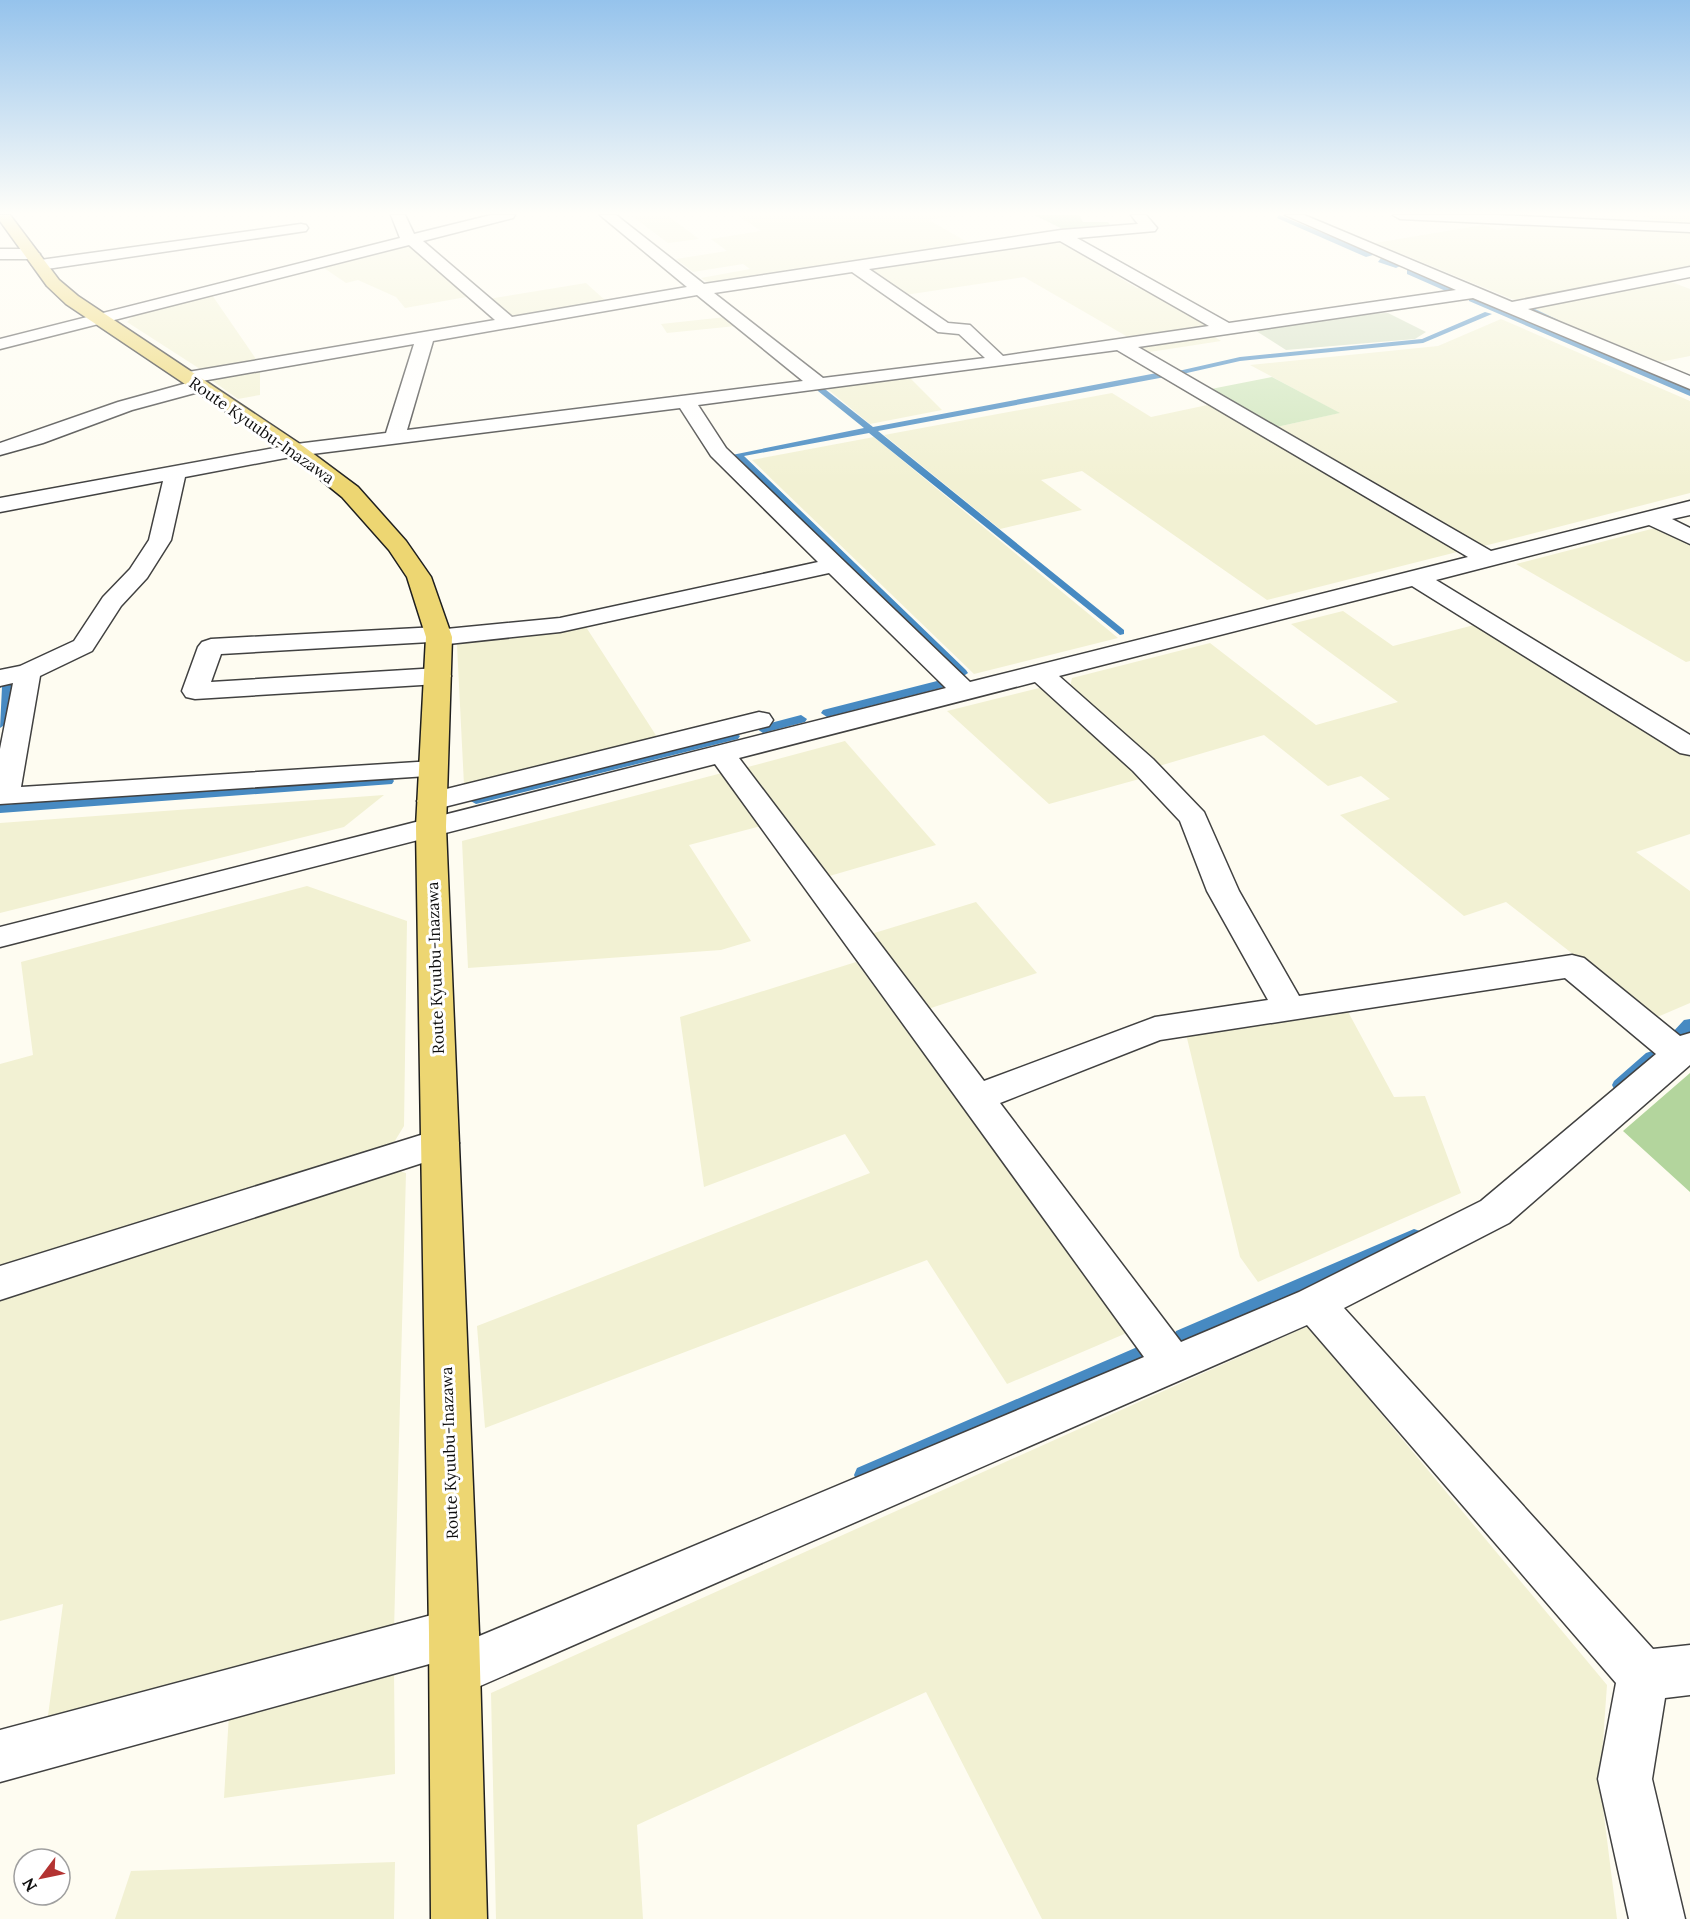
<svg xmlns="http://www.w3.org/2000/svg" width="1690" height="1919" font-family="Lora,serif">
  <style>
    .farmland { fill: #f2f1d3 }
    .green { fill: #d0e6bd }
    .forest { fill: #b3d59d }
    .cemetery { fill: #d4dfc3 }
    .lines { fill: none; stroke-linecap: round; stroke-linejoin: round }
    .stream { fill: #478ac2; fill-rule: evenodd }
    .minor-casing { stroke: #414141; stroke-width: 3 }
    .major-casing { stroke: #1f1f1f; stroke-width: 3 }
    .minor { fill: #fff; fill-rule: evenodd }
    .major { fill: #edd672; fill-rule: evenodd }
    .labels { text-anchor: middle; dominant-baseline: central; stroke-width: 6; stroke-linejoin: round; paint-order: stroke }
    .street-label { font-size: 16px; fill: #0e0e0e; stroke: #fff }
  </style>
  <rect width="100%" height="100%" fill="#fefcf1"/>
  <path class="farmland" d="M667,215L699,239L668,243L632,216Z
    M737,215H958L929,220L974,246L710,284L701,278L750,269L743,264L693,272L676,259L727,251L711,239L761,231Z
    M1644,215H1690V224L1662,225Z
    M1483,225L1498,230L1521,226L1690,231V270L1519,302L1375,243Z
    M1060,239L1121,274L1115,275L1137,288L1146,287L1215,325L1133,340L1024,277L905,295L864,268Z
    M412,245L472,296L405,308L396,297L358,280L346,283L324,268Z
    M1669,281L1690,289V356L1660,362L1529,308Z
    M586,283L606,301L510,319L488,299Z
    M212,295L258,362L211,371L200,369L127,322L133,316Z
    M726,317L736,326L667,333L661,324Z
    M1501,319L1690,401V493L1480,547L1272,428L1339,413L1250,365L1438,346Z
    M1212,335L1221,341L1143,353L1136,346Z
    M260,370V395L238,399L210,379Z
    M908,376L942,410L870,424L825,387Z
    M1112,393L1151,417L1212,404L1465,550L1267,600L1082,471L1041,480L1082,510L1000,529L884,435Z
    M874,437L1118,638L974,674L752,460Z
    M1659,527L1690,543V661L1686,662L1516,564Z
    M1343,611L1393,646L1478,624L1690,757V834L1636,852L1690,891V1003L1655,1018L1506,902L1464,916L1340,815L1390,799L1361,776L1328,786L1264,735L1159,766L1070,687L1072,678L1210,643L1316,725L1398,702L1291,624Z
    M586,627L659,740L464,785L457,645L463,640Z
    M1039,688L1048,689L1143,778L1049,804L947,711Z
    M845,741L936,845L826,877L744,768Z
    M722,773L761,826L689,845L751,941L721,950L468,968L462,841Z
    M384,795L344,827L0,913V823Z
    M307,886L407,921L404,1126L393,1144L0,1268V1064L33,1055L21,962Z
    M976,902L1037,973L928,1009L871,934Z
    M856,962L1129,1332L1007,1384L927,1260L485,1428L477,1326L870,1173L845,1134L704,1187L680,1017Z
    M1346,1008L1394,1097L1425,1096L1461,1193L1258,1282L1240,1257L1186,1034Z
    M388,1168L406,1173L394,1631L47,1723L63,1604L0,1621V1293Z
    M1308,1326L1607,1685L1600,1784L1617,1919H1042L926,1692L637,1825L643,1919H496L491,1693Z
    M394,1671L395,1774L224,1798L229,1714Z
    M395,1862L394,1919H115L131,1871Z"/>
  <path class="green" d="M1272,377L1340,413L1272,428L1206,390Z"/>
  <path class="forest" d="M1034,215H1079L1083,222H1108L1111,226L1069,232Z
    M1690,1073V1192L1623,1131Z"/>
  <path class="cemetery" d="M1388,313L1426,332L1415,339L1286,350L1253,329L1358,314Z"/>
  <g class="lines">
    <path class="stream" d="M1279,215L1372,253L1373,255L1366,257L1277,218Z
      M1381,258L1399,264L1400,266L1396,268L1378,262Z
      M1407,270H1413L1455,290L1448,292L1407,274Z
      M1469,297H1475L1690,390V396L1469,301Z
      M1527,308H1533L1558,320L1551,322L1527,312Z
      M1485,312L1492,314L1423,343L1240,361L1178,375L1174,372L1240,357L1422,339Z
      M1162,372L1165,373V377L878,431L1124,630V634L1120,635L869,433L744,456L966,670L968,673L962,677L958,676L732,455L864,428L818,391L817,389L821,386L873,427Z
      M9,678L15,682L6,724L0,728L2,687L0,688V680Z
      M941,680L947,684L945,687L827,717L821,713L823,710Z
      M801,715L807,719L805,722L763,733L757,729L759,726Z
      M734,732L740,736L738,739L476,804L469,800L471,797Z
      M387,777L392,778L394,781L392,784L0,813V805Z
      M1690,1019V1033L1680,1038L1674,1037L1672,1033L1684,1020Z
      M1652,1051L1658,1053L1660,1057L1658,1061L1626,1089H1614L1612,1085L1614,1081L1646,1053Z
      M1414,1229L1420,1231L1423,1236L1420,1241L1190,1343L1183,1345L1176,1343L1173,1337L1176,1331Z
      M1142,1345L1149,1347L1152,1353L1149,1359L871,1482L864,1484L857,1482L854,1475L857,1468Z"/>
    <defs>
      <path id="minor" d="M391,215H405L414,234L491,215H515L513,218L423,241L512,317L687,287L600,215H616L704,284L1061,230L1138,224L1131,215H1146L1157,228L1155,231L1077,238L1229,323L1456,290L1285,215H1304L1512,302L1690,267V277L1528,309L1690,376V389L1473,298L1138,347L1491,551L1690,501V515L1672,519L1690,528V544L1649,525L1436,580L1690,735V755L1680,753L1412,586L1059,676L1153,759L1204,812L1239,891L1299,996L1572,955L1584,958L1680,1036L1690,1033V1065L1509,1223L1344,1308L1653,1649L1690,1645V1695L1665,1698L1652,1779L1685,1919H1629L1598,1779L1616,1683L1307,1325L455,1697L437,1690L430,1672L433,1663L0,1782V1730L454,1609L472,1616L479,1633L477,1637L1144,1357L715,764L0,947V927L946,688L829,573L560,632L439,645L430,642L221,654L211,682L438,668L447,670L451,676L447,682L438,684L195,699L186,697L182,691L198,647L202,642L211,639L437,627L446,629L560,618L818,562L711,456L680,408L296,456L185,477L171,540L147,578L121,606L92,651L40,676L21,787L433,761L443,763L447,769L443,775L0,804V749L13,683L0,686V670L20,666L74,641L103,597L130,569L149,540L163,481L0,512V498L296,444L386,433L414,344L202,381L208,386L206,390L132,410L43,443L0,455V443L118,402L187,383L179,378L188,372L495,320L409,245L0,349V339L400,238ZM1060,241L1209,326L1003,356L970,325L948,323L869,269ZM852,272L938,332L959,334L985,358L823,378L714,293ZM697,295L803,381L407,430L433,341ZM1117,350L1468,557L970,682L726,448L698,405ZM1035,682L1133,771L1180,821L1207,891L1268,1000L1155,1017L984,1081L739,758ZM1565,978L1656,1054L1481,1201L1299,1292L1181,1342L1000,1103L1160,1040Z
        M1393,215H1497L1690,224V232L1400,219Z
        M301,224L306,225L308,228L306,231L40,270L32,265L40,260Z
        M0,249H32L40,254L32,259H0Z
        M759,712L769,714L773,720L769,726L432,810L422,807L417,801L422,795Z
        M440,1129L453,1133L459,1143L453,1153L0,1300V1266Z"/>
      <path id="major" d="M0,215H10L59,280L78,296L303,446L358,487L406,541L431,577L452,637L446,827L479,1633L487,1919H431L429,1633L416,827L426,637L407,577L389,550L342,497L289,454L66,304L47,286L0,221Z"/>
    </defs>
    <use href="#minor" class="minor-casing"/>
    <use href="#major" class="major-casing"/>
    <use href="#minor" class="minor"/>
    <use href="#major" class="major"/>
  </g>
  <linearGradient id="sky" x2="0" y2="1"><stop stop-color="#95c3ec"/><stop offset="0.44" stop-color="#fffef9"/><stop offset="1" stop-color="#fffef9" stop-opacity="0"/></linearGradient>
  <rect width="1690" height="484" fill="url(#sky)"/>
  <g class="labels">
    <g class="street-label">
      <text transform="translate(262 430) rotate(35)">Route Kyuubu-Inazawa</text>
      <text transform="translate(435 968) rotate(-92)">Route Kyuubu-Inazawa</text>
      <text transform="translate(449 1453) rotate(-92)">Route Kyuubu-Inazawa</text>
    </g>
  </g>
  <g transform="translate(42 1877) rotate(238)"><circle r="28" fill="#ffffff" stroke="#9f9f9f" stroke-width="1.5"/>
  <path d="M0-4.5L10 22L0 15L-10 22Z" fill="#b33332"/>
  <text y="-9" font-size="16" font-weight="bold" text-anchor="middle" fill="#0e0e0e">N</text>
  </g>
</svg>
